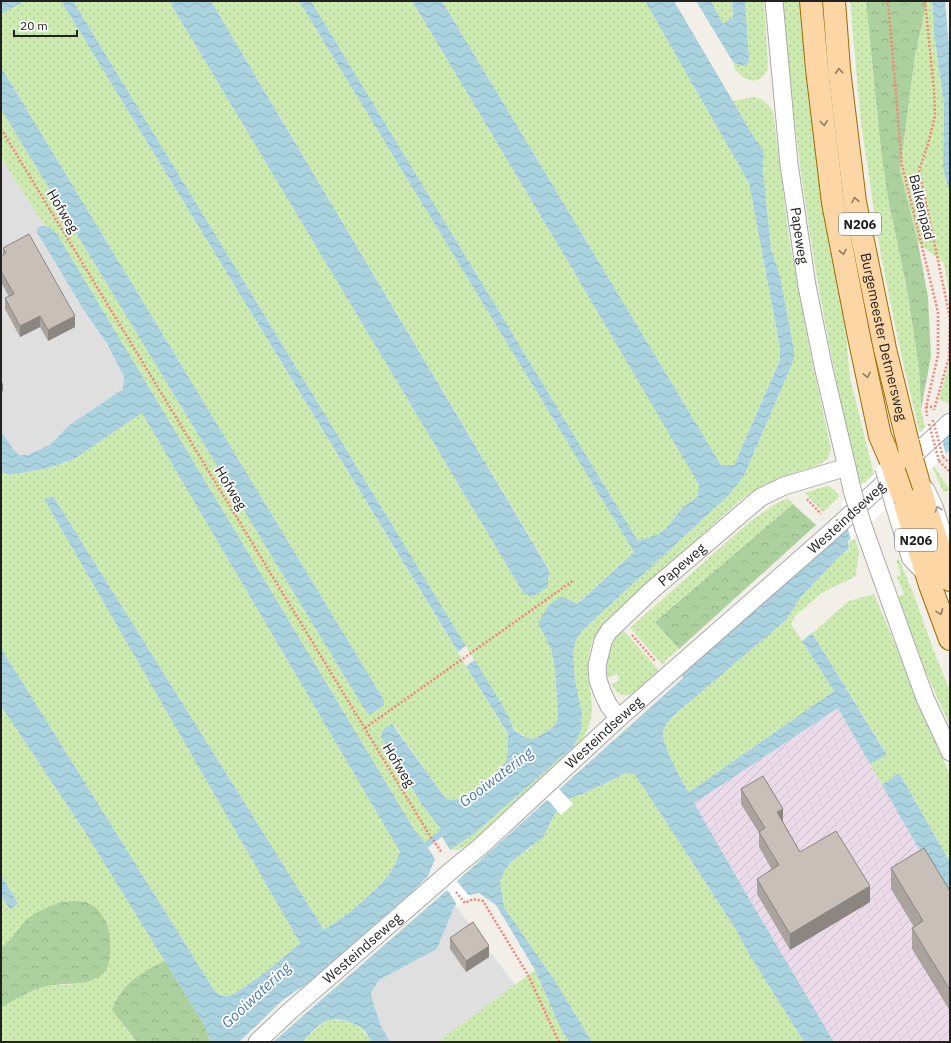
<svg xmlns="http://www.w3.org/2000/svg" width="951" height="1043" font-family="'IBM Plex Sans',sans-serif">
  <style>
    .residential { fill: #e0dfdf }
    .industrial { fill: url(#industrial-furrows) }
    .grass { fill: url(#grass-dots) }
    .forest { fill: url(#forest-crowns) }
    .water { fill: url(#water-waves) }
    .pier { fill: #fff }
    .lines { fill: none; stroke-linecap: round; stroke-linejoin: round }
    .stream { stroke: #aad3df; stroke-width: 6 }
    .lane-casing { stroke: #a9a9a9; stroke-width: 11 }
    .street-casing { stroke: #a9a9a9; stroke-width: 19 }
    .primary-casing { stroke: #a06b00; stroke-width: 24 }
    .path { stroke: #fa8072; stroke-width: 2.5; stroke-dasharray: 2 2; stroke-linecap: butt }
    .lane { stroke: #fff; stroke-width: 9 }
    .street { stroke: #fff; stroke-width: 17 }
    .primary { stroke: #fcd6a4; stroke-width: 22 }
    .lane-bridge-casing { stroke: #a9a9a9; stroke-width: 11; stroke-linecap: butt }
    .street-bridge-casing { stroke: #a9a9a9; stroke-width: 19; stroke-linecap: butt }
    .primary-bridge-casing { stroke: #a06b00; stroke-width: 24; stroke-linecap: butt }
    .path-bridge { stroke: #fa8072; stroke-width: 2.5; stroke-dasharray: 2 2; stroke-linecap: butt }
    .lane-bridge { stroke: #fff; stroke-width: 9 }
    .street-bridge { stroke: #fff; stroke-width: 17 }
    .primary-bridge { stroke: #fcd6a4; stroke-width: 22 }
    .wall { fill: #aba49e }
    .shaded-wall { fill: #8b8681 }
    .building { fill: #c7bfb8; stroke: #8b8681 }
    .oneway { stroke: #8f7c63 }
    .oneway2 { stroke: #9c9c9c }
    .labels { text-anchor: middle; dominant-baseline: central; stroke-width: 3.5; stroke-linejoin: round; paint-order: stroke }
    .shield { fill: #fff; stroke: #646464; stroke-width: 1 }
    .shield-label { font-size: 13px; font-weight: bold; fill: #222 }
    .street-label { font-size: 14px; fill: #222; stroke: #fff }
    .water-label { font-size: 15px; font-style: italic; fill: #4a7aab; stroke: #fff }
  </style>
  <defs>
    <pattern id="industrial-furrows" width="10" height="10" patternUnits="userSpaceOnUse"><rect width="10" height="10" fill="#ebdbe8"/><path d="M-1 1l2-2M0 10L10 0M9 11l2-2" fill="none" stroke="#c9bcc7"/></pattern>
    <pattern id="grass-dots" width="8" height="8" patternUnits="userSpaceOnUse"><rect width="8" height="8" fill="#cdebb0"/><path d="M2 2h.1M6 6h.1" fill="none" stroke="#b0c997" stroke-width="1.8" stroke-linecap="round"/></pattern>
    <pattern id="forest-crowns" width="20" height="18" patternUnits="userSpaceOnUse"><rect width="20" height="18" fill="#add19e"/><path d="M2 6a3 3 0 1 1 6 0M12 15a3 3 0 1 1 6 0" fill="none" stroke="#95b388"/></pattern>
    <pattern id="water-waves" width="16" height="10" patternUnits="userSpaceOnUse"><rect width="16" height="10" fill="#aad3df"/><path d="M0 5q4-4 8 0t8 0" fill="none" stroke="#92b5bf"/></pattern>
  </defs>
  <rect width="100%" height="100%" fill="#f2efe9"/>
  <path class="residential" d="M1,158L45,226H42L124,377L123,389L68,426L51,444L28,455H19L13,449L1,431Z
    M455,905L515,985L438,1042H390L381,1026L373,1002L371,993L379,980L437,949Z"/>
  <path class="industrial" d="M838,707L919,849L950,898V1042H834L747,895L694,803Z"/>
  <path class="grass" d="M24,1H61L508,735C508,742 510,752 507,760C502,773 469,798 456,800C453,801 449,799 446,799L393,724L381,737L422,805L440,828V833L425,843L412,826L57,234L49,227L45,226L1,158V109L360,702L370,714L373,713L384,705V700L1,67V14Z
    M73,1H169L524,594L532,597L548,587L549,569L211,1H299L634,552L576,604L538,623L551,649L555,668L558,718C556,729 542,734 533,739C515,733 515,732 508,715Z
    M311,1H412L570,265L700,485L698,496L682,508L669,525L659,534L638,541Z
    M442,1H645L749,183L780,349V359L734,465H721Z
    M711,1H732L733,17L723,25Z
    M745,1H764L768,68C763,79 755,85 743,77C741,75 738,73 736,71C734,69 734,65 733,62L742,66L748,64L749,59Z
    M783,1H802L843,306L850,378L875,479L860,484C854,458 847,433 842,407C822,314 806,219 795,124C790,83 787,42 783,1Z
    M850,1H866L881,150L888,199L907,289L919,368L921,410L935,468L950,490L943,492L930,461L919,430L905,371L894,321L880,250L861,123Z
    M927,1H932L934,33L944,105L943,168L950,195V300L944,263L918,243L900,171L915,56Z
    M753,97C764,99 767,102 773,112L789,238L811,356L831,449L828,458L819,465L779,478L753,491L737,503L610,617C604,625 596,633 592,642C590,650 588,658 588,667C588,681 592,695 592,710C591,723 586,734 580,745L472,844L457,850H450L475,833L574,746L581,730L582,713L575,681L573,653L576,640L583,630L730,494L744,476L794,359V350L780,276L771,249L763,171L764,151L754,137L733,101Z
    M950,360V405L947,402L939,400Z
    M142,413L400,852L395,864L388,876L378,887L350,912L324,930L53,496L44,499L300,943C282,959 264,974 244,987C240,990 233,995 228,996C222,997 218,993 214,990L1,648V470L2,472L9,475L49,468L74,459Z
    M828,486C832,488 838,492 839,497L823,512L805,493L823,487Z
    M788,498L793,504L655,622L679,649L666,660L663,665L630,628L747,524L775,504Z
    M855,539L859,551L856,575L851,579L833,587L819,595L795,616L791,624L834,691L689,792C682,779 660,746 663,732C664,726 669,721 673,716L786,620L800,598L841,555L850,549L849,541Z
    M899,559L915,598L933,649L950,691V726L925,670L898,597L904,594L897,577L901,575L896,560Z
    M874,594L941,754L950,774V862L899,773L882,785L870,764L887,754L812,633L849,601Z
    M621,628L660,671C652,678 633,698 623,695C617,694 614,688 611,684L619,681L618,674L607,678L606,659L611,642Z
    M1,706L83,829L165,961C145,970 131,979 118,996L125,1028L137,1042H1V1008L20,996L37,989L48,986L75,984L96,979L27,920L9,942L1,948V895L10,910L18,903L1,875Z
    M626,773L634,774L653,802L733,925L750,956L804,1042H592L557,984L504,907L500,882L504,872L511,862L520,855L533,846L551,823L556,812L566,802L572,797L583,794Z
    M535,970L560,1027L569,1042H438Z
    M329,1020C351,1020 360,1022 371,1042H303C310,1033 319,1026 329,1020Z"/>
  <path class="forest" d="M866,1H927L915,56L900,170L918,243L928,297L931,356L921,410L919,368L907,289L888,199L881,150Z
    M793,504L816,525L679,649L655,622Z
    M60,902C70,902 83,899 92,905C99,909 104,918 107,924C111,936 113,966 103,974C87,987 66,982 48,986C31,989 16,999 1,1008V948C13,939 17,930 26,920C35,912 49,907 60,902Z
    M165,961L205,1026L210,1042H137L112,1010C114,1005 116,1000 119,995C130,979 147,969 165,961Z"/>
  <path class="water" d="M1,1H24L1,14Z
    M61,1H73L466,646L458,652Z
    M169,1H211L549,570L548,587L532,597L524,594Z
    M299,1H311L638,541L659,534L669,525L682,508L698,496L699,485L570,265L412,1H442L721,465H734L780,360V348L749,183L645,1H674L754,137L764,151L763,171L771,249L780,276L794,350V359L744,476L730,494L583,630L576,640L573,653L575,681L582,713L581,730L574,746L475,833L450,850L440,833V828L422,805L381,737C382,729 386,726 392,724L446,799L455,800L467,796L489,780L500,771L507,759L508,749V734L466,666L475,660L508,715L514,730L522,736L533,739C542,734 556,729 558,718L555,668L551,649L538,623L549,605L562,596L577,604L634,552Z
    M696,1H711L723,24L733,17L732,1H745L749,59L748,64L742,66L733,62Z
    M932,1H945L950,57V195L943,168L944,105L934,33Z
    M1,67L384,700V705L373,713L370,714L367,713L360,702L1,109Z
    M42,226L49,227L57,234L412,826L425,843L435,859L428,876L413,891L309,982L284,999L239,1042H210L205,1026L83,829L1,706V648L214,990C218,993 222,997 228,996C233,995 240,990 244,987C264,974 282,959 300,943L44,499L53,496L324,930L350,912L378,887L388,876L395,864L400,852L142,413L74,459L49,468L9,475L2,472L1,470V431L13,449L19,455H28L51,444L68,426L123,389L124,377L107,344L82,307L37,232V228Z
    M950,431V450L848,541L849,549L841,555L800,598L786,620L673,716C669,721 664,726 663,732C661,743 682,782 689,792L834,691L802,641L812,633L887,755L870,764L838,708L694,803L747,895L834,1042H804L750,956L733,925L653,802L634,774L626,773L583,794L572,797L566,802L556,812L543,837L511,862L504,872L500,882L504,907L557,984L592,1042H569L560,1027L535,970L496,905L479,893L469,895L455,905L437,949L379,980L371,993L373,1002L381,1026L390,1042H371C369,1038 367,1034 365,1031C357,1023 341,1017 329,1020C321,1022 308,1035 303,1042H273L445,892L683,678L682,675L803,566Z
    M899,773L950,862V898L919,849L882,785Z
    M1,875L18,903L10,910L1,895Z"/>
  <path class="pier" d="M936,418L946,455L851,540L841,504Z
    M557,787L573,804L561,815L546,798Z
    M455,877V879L470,897L457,906L456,903L449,892L443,888Z"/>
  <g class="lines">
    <path class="stream" d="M421,849L447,829"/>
    <defs>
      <path id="lane" d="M929,487L938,506L950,544
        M890,505L907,560L920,574"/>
      <g id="street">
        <path id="s1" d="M774,1L789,164L807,286L824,370L853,493"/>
        <path d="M864,529L925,698L950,752"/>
        <path id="s2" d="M619,718L609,706L603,694L598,680L597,666L603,641L609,631L652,590L761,497L784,486L847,467"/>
        <path id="s3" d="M257,1042L290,1011L453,869L481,846L619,718L831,532L950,422"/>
      </g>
      <g id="primary">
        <path d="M811,1L817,69L833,203L859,337L880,436L890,459"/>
        <path id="s4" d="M834,1L839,69L855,202L885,349L908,443"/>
        <path d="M912,459L926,509L950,580"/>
        <path d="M902,494L930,585L950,639"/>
      </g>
    </defs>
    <use href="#lane" class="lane-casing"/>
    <use href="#street" class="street-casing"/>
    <use href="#primary" class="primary-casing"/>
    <path class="path" d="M888,1L902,165L938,312V355L926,407L927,416
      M925,1L934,90L935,116L928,144L919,170L950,318L949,357L934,410
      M1,129L427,831L442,853
      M926,407H934
      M943,457L950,463
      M939,461L950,472
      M807,499L821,514
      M632,635L655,661
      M365,728L574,580
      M456,892L465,903L473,899L483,901L528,975L559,1042"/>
    <use href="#lane" class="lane"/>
    <use href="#street" class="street"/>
    <use href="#primary" class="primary"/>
    <defs>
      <path id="lane-bridge" d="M880,469L890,505"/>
      <path id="street-bridge" d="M853,493L864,529"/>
      <path id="primary-bridge" d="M908,443L912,459
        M890,459L902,494"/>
    </defs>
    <use href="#lane-bridge" class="lane-bridge-casing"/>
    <use href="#street-bridge" class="street-bridge-casing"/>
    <use href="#primary-bridge" class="primary-bridge-casing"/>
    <path class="path-bridge" d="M933,420L943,457
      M929,424L939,461"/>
    <use href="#lane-bridge" class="lane-bridge"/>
    <use href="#street-bridge" class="street-bridge"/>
    <use href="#primary-bridge" class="primary-bridge"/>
  </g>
  <path class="wall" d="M3,248L75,327L48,341L40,327L20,337L5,309V298L9,297L1,282V256L3,255Z
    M741,789L783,822L800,852L870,902L790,950L757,894V879L772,870L759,847V833L741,804Z
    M891,868L950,891V1011L912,949V928L914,927L891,889Z
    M450,938L489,957L466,972L450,949Z"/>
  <path class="shaded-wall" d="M1,184H2V189L1,190Z
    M40,316V327L20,337V326Z
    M75,316V327L48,341V330Z
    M3,385V391L1,392V387Z
    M783,809V824L777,812Z
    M870,886V902L790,950V934Z
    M489,946V957L466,972V961Z"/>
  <path class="building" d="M29,234L75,316L48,330L40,316L20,326L5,298L14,294L1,271V256L6,253L3,248Z
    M1,381L3,385L1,387Z
    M763,776L783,809L777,812L800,852L836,831L870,886L790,934L757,879L779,865L759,832L765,828L741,789Z
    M924,848L950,891V990L912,928L923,921L891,868Z
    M473,922L489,946L466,961L450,938Z"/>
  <defs><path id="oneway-chevron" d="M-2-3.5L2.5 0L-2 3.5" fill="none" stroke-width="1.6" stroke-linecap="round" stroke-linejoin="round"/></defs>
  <g class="oneway">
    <use href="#oneway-chevron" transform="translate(839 71) rotate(-96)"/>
    <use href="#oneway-chevron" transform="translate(824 123) rotate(83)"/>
    <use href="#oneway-chevron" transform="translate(855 200) rotate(-99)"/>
    <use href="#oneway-chevron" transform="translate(843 252) rotate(79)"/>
    <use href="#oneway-chevron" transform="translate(867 375) rotate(78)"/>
    <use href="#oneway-chevron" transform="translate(940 612) rotate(69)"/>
  </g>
  <use class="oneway2" href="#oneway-chevron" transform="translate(938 509) rotate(-109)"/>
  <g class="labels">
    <g class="shield">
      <rect x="839" y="213" width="42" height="22" rx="3"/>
      <rect x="895" y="529" width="42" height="22" rx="3"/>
    </g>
    <g class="shield-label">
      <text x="860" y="224">N206</text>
      <text x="916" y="540">N206</text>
    </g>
    <g class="street-label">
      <text transform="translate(922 207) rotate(76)">Balkenpad</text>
      <text transform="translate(63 211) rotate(59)">Hofweg</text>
      <text stroke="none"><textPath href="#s1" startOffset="236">Papeweg</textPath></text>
      <text stroke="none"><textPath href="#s4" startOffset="340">Burgemeester Detmersweg</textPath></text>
      <text transform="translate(231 488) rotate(59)">Hofweg</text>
      <text stroke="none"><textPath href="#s3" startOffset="789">Westeindseweg</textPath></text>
      <text stroke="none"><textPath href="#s2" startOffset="194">Papeweg</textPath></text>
      <text stroke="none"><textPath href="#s3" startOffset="465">Westeindseweg</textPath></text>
      <text transform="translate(399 765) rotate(59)">Hofweg</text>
      <text stroke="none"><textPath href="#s3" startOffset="141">Westeindseweg</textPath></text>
    </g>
    <g class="water-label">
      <text transform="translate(496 777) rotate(-37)">Gooiwatering</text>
      <text transform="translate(256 995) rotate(-43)">Gooiwatering</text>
    </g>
  </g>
  <rect width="951" height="1043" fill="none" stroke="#222222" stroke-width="4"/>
  <path d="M14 30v6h63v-6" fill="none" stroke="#222222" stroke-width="2"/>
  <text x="20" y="30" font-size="12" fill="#222222" stroke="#ffffff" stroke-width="3" paint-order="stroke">20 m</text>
</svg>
